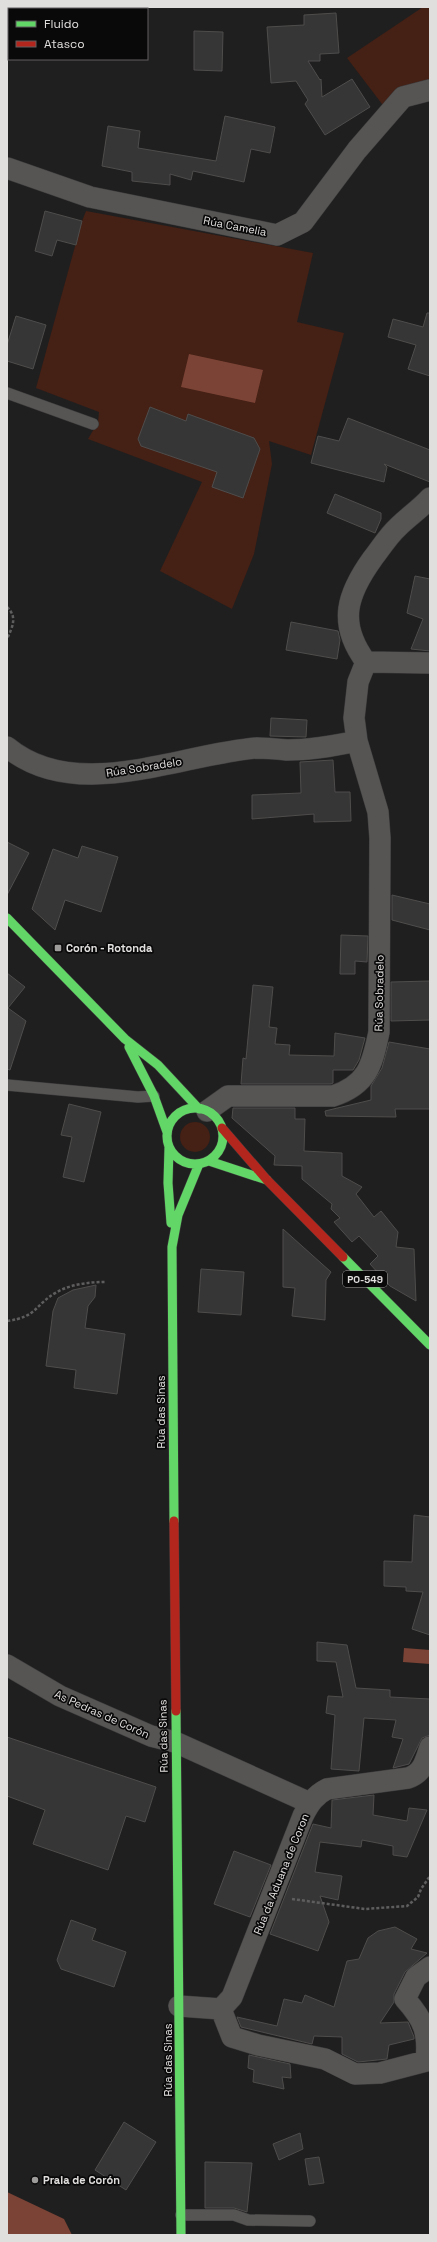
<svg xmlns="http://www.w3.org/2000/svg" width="437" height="2242" font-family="'Space Grotesk',sans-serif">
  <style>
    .green { fill: #442015 }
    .water { fill: #7b4335 }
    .building { fill: #373636; stroke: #4e4d4c }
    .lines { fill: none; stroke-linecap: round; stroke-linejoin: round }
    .lane-casing { stroke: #3d3c3c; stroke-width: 12 }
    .street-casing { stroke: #3d3c3c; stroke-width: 22 }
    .fast-casing { stroke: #3d3c3c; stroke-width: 10 }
    .jam-casing { stroke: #3d3c3c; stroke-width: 10 }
    .path { stroke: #5f5e5e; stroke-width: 2.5; stroke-dasharray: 3 2; stroke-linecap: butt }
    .lane { stroke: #565554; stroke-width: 11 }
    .street { stroke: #565554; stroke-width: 21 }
    .fast { stroke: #63d668; stroke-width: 9 }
    .jam { stroke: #b3261e; stroke-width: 9 }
    .poi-dot { fill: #9d9c9b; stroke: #0a0909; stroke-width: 1.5 }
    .labels { text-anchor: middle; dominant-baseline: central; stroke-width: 3.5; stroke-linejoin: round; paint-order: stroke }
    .shield { fill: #0a0909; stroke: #a09f9e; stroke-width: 1 }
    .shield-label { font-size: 10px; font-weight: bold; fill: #e1dfde }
    .street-label { font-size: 11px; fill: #e1dfde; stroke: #0a0909 }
    .poi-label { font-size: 11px; font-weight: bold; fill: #e1dfde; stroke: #0a0909; text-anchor: start }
  </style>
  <rect width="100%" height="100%" fill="#201f1f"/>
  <path class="green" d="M423,7H430V90L394,106L382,104L347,58Z
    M86,211L313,253L297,322L344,333L311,455L269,441L272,464L254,554L232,609L160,571L202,482L88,439L98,422L99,412L36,388L82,221Z
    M180 1137a15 15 0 1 1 30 0a15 15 0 1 1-30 0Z"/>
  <path class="water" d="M189,354L263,370L255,403L181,387Z
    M404,1648L430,1650V1664L403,1662Z
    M7,2192L64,2219L72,2235H7Z"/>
  <path class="building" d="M336,13L339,53L320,54V61H308L320,80L321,79L322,97L352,79L370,107L325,135L305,104L308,100L296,81L271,83L267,27L304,25V15Z
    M194,31L223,32L222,71L194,70Z
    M225,116L275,127L270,153L251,149L244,182L193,171L191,180L170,174V185L132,181V172L102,166L108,126L140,131L138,148L216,161Z
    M45,211L82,221L76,245L57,240L52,256L35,251Z
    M427,313H430V376L408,369L416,345L388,337L393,319L423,327Z
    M16,316L46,325L33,369L7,361V345Z
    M150,407L186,421L188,414L254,438L260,449L243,498L212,487L217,472L141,446L138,439Z
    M348,418L430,450V482L384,464L387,467L384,482L311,463L318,436L339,441Z
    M335,494L381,513V519L375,533L327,513Z
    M415,576L430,579V651L411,649L423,619L407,613Z
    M291,622L338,631L340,640L337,659L286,650Z
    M271,718L307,720L306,737L270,736Z
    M333,760L335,792H350L351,821L314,822V814L252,819V795L301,793L300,762Z
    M7,842L29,853L7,895Z
    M82,846L118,857L101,912L65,900L55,930L32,909L53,849L78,858Z
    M392,895L430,904V930L392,920Z
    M341,935L368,936L367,962L355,961V974H340Z
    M7,973L25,987L8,1008L26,1021L10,1070L7,1069Z
    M430,981V1020L391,1021V982Z
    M253,985L273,987L269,1027L277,1028L275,1044L290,1045L289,1055L334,1056L335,1033L365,1038L359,1060L353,1070H333V1083L331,1084H241L243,1058L246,1059Z
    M389,1042L430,1049V1109H395L396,1117L326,1116L325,1111L371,1100V1086L382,1068Z
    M69,1104L101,1112L84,1182L63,1177L72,1137L61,1135Z
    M233,1108H295V1119H305L304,1151L342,1153V1176L362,1187L356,1194L374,1217L381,1211L398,1232L396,1247L414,1249L416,1301L390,1286L370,1264L378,1256L359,1236L352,1242L334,1222L340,1218L331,1209L332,1204L302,1179V1166L274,1165L275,1156L232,1118Z
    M283,1229L331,1272L326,1280L325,1320L292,1316L295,1288L283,1287Z
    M201,1269L244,1272L241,1315L198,1312Z
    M96,1285L95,1297L88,1306L85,1328L125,1334L117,1394L74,1388L76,1370L46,1366L53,1311L58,1298L73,1290Z
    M414,1515L430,1517V1635L412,1629L423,1592L406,1591V1587L384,1586V1561L412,1562Z
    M317,1642L347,1645L356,1688L390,1690V1697L430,1699V1735L422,1738L409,1764L393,1768L403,1739L392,1737L396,1720L364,1718L359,1771L331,1769L335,1715L326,1713L328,1696L343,1697L336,1662L317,1661Z
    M7,1737L156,1787L145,1822L126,1816L108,1870L33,1844L45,1810L7,1796Z
    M374,1795L373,1815L407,1821L409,1808L427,1810L407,1857L393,1855V1846L362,1840L361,1847L320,1842L315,1872L342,1876L338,1900L320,1896L329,1922L318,1951L270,1934L313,1824L331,1828L332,1800Z
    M234,1851L271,1865L250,1917L214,1904Z
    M71,1920L96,1929L92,1940L126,1952L114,1987L61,1969L57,1960Z
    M395,1927L417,1939L411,1949L427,1953L405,1972L394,1994V2002L380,2023L408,2022L414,2037V2039L389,2045L387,2059L358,2062L342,2054V2037L314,2036L312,2044L241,2027L237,2017L277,2026L284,1999L302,2003L305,1995L334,2007L347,1961L359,1959L368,1938L378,1931Z
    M249,2055L290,2064L291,2078L282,2077L284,2089L253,2082L254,2070L248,2068Z
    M124,2122L156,2142L126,2190L95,2170Z
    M300,2133L303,2149L279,2160L273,2144Z
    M319,2157L324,2183L309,2185L305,2159Z
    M205,2162L252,2163L247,2212L234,2208H205Z"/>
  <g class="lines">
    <defs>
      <path id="lane" d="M7,393L93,424
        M7,1085L138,1097L154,1096
        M181,2215H234L248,2220L310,2221"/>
      <path id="street" d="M7,168L90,197L277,235L303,222L357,150L403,97L430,90
        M366,662C337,623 347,594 373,558C381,548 388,536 398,527C408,517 420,509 430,498
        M366,662L430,663
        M7,747C76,804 179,754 257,748C267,748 277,749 287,750C311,750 334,746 357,741
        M207,1111L228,1096H333C367,1085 372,1066 379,1032L380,838L378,812L357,741L354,718L358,682L366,662
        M7,1665L60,1696L151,1736L175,1742L310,1803
        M179,2006L221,2009L232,1997L303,1816C309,1804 315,1795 327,1789L408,1778C423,1773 425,1762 430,1747
        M221,2009L232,2037L258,2045L325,2059L355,2074L380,2073L426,2061C429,2033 424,2020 405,1999L416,1977L430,1967"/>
      <path id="fast" d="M7,918L125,1039L158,1065L199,1109
        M129,1047L154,1096L167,1132
        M167 1136a28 28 0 1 1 56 0a28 28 0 1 1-56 0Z
        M169,1148L168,1183L171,1223
        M209,1161L267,1180
        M343,1257L430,1345
        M174,1521L172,1247L178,1215L199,1164
        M176,1711L181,2235"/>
      <path id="jam" d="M222,1128L267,1180L343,1257
        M174,1521L176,1711"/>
    </defs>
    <use href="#lane" class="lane-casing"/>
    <use href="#street" class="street-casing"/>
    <use href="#fast" class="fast-casing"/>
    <use href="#jam" class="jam-casing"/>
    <path class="path" d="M7,607C18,617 12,628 7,639
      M7,1321C38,1317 35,1304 57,1292C71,1284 90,1282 106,1282
      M292,1899L365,1909L407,1906L418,1897L421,1889L430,1876"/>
    <use href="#lane" class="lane"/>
    <use href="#street" class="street"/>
    <use href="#fast" class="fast"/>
    <use href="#jam" class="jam"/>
  </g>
  <g class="poi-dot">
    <rect x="54" y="944" width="8" height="8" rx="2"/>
    <circle cx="35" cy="2180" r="4"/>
  </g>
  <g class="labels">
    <rect class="shield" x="343" y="1271" width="44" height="16" rx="3"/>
    <g class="shield-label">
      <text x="365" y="1279">PO-549</text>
    </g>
    <g class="street-label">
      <text transform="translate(235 226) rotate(11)">Rúa Camelia</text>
      <text transform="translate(144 767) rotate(-9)">Rúa Sobradelo</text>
      <text transform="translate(379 993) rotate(-89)">Rúa Sobradelo</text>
      <text transform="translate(161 1412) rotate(-90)">Rúa das Sinas</text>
      <text transform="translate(102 1714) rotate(24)">As Pedras de Corón</text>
      <text transform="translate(163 1736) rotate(-91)">Rúa das Sinas</text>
      <text transform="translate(281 1874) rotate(-68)">Rúa da Aduana de Coron</text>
      <text transform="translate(168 2060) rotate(-90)">Rúa das Sinas</text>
    </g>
    <g class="poi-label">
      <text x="66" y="948">Corón - Rotonda</text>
      <text x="43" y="2180">Praia de Corón</text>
    </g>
  </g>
  <rect width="437" height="2242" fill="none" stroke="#e1dfde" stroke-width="16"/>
  <rect x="8" y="8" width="140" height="52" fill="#0a0909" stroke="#605f5e"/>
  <rect x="16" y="21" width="20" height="6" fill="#63d668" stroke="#605f5e"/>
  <text x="44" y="28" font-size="12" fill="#e1dfde">Fluido</text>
  <rect x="16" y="41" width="20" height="6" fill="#b3261e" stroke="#605f5e"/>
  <text x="44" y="48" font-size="12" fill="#e1dfde">Atasco</text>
</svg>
